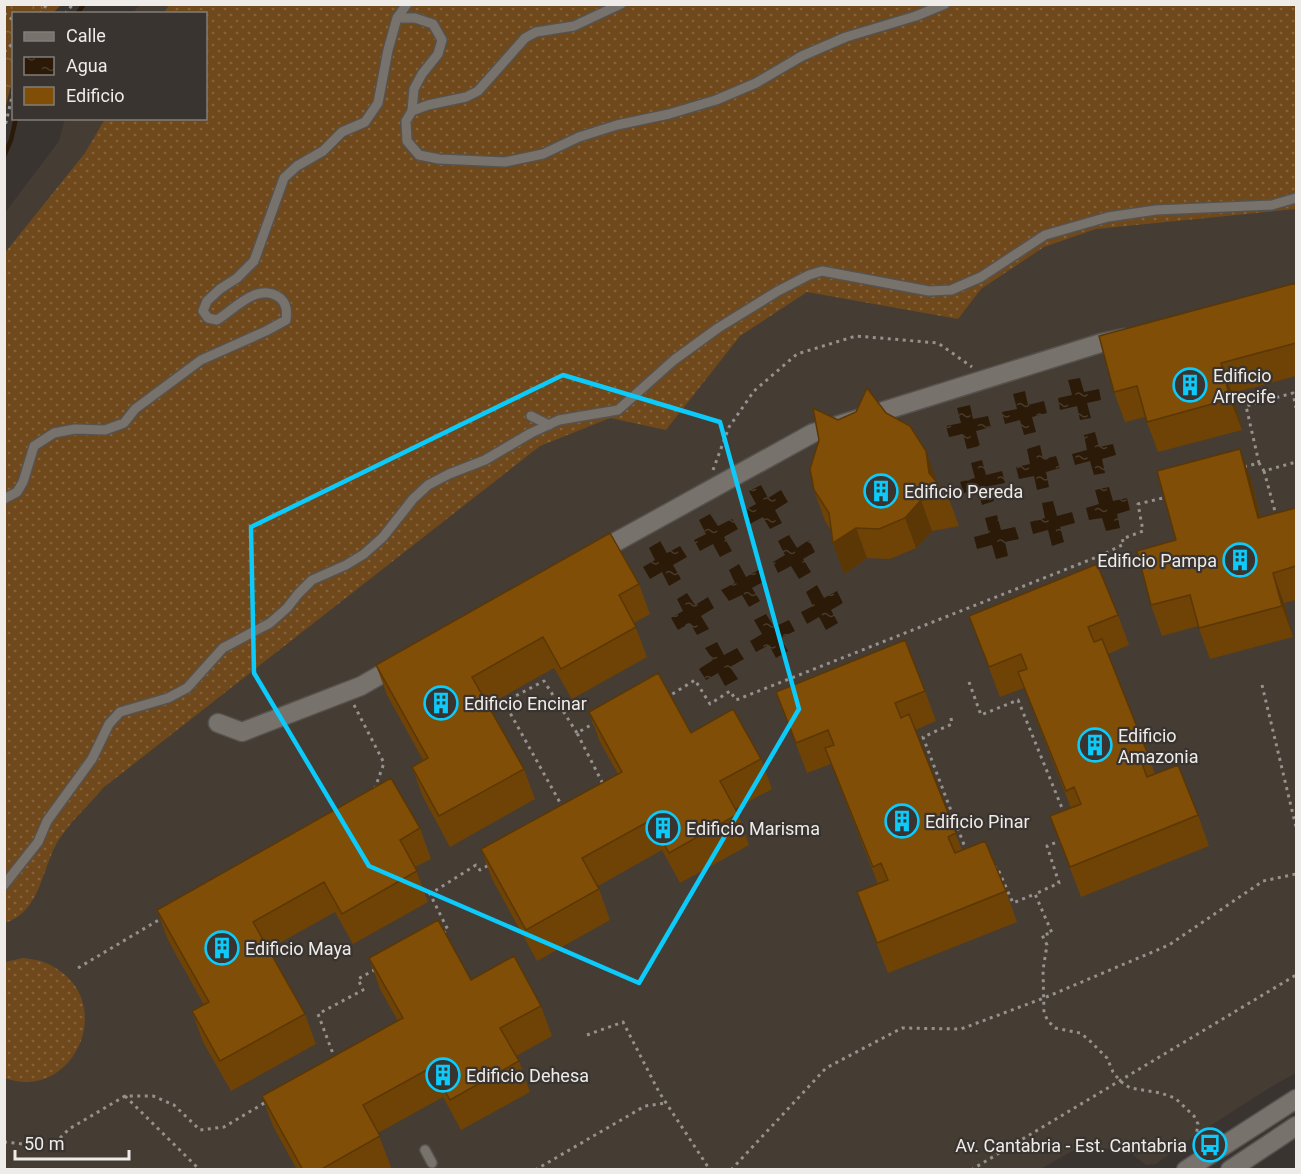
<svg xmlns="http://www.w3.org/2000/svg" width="1301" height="1174" font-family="Roboto,sans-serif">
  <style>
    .built { fill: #453c33 }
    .grass { fill: url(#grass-dots) }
    .forest { fill: url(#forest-crowns) }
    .water { fill: url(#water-ripples) }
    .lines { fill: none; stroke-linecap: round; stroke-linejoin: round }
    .stream { stroke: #2b1a07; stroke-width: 4.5 }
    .lane-casing { stroke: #56524e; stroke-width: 12 }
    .street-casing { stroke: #56524e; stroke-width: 21 }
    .path { stroke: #95918e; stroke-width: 3; stroke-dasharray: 3 4.5; stroke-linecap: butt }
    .lane { stroke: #78726d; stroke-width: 9 }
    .street { stroke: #78726d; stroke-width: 18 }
    .wall { fill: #6f4306 }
    .shaded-wall { fill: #5a3705 }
    .building { fill: #814e07; stroke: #5a3705; stroke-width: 1.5 }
    .marked { fill: none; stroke: #0ccafa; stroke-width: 4.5; stroke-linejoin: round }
    .labels { text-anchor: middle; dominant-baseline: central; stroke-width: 4.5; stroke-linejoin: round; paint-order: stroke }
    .poi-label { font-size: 18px; fill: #eeebe9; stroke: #393430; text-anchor: start }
  </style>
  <defs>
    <pattern id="grass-dots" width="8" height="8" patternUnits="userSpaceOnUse" patternTransform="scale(1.5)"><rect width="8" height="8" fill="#6f491b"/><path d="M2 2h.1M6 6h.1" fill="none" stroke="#84633c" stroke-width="1.8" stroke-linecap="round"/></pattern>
    <pattern id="forest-crowns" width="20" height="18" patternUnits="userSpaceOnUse" patternTransform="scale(1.5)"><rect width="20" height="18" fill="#6f491b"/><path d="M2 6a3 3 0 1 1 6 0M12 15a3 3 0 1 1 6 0" fill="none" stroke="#84633c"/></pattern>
    <pattern id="water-ripples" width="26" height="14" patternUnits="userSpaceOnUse" patternTransform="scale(1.5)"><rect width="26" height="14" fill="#2b1a07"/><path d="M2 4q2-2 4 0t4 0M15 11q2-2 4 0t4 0" fill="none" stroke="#4a3b2b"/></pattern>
  </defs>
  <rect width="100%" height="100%" fill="#393430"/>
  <path class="built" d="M139,5H1296V1073L1274,1085L1193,1137L1156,1164L1146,1165L1132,1154L1113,1149L1093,1148L1072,1151L1039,1170L5,1169L4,214L59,141L65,119L206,118V14L133,13Z"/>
  <path class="grass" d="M169,5H1296V209L1096,229L1044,247L981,289L958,319L807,292L740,336L666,430L610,418L540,446L103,788C89,805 70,822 58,841C41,870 41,911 5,923L4,254L85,153L105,119L206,118V14L164,13Z
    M23,958C31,959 39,960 46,963C122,996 75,1104 5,1078V962Z"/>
  <path class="forest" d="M5,4L61,5L53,13L14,14L13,78L5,109Z"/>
  <path class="water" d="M1080,378L1084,392L1099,389L1101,400L1087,403L1091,418L1080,420L1077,406L1060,410L1058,398L1072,395L1068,380Z
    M1025,391L1028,405L1044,401L1047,413L1032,417L1036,432L1024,435L1020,420L1005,424L1002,412L1017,409L1013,394Z
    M970,405L973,419L988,416L991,427L976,431L980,446L967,449L963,434L949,437L946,426L961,423L957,408Z
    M1095,432L1099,447L1113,444L1116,455L1102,459L1105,473L1094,475L1090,461L1075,465L1072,454L1087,450L1084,435Z
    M1040,445L1043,459L1056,456L1060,468L1046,472L1049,487L1037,490L1034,476L1019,479L1016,467L1030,464L1027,449Z
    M982,460L986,475L1002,471L1005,483L990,486L994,501L982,505L978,490L964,493L960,482L975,478L971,463Z
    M761,485L768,498L781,490L788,502L775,510L782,523L770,529L763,517L750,524L743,511L756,504L749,491Z
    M1109,487L1113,501L1127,498L1130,510L1117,514L1120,528L1106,531L1102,518L1089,520L1086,508L1099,504L1095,490Z
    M1053,501L1057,516L1072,512L1075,523L1060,527L1064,542L1052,546L1048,530L1033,534L1030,522L1045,518L1042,503Z
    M710,514L718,526L732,519L738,529L724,537L732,551L720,557L713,544L700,551L694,540L706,534L699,520Z
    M997,515L1001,530L1015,527L1019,539L1005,542L1008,556L996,559L992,545L977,549L974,537L989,533L985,518Z
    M789,535L797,548L809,540L815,552L803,559L811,572L799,579L791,566L778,573L773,562L785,555L778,541Z
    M660,541L667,553L680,546L687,557L673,565L681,579L669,586L662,572L650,579L643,567L655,560L649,548Z
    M739,564L746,577L760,569L766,580L752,588L760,601L749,607L742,595L729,601L721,590L735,583L729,570Z
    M817,585L824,598L837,591L843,603L831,610L838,623L826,630L819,617L807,624L801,612L813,606L806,592Z
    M687,593L695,605L708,597L714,608L701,616L709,629L697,635L690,623L678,630L671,618L683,611L677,599Z
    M766,614L774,627L789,620L795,631L780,638L788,651L776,658L769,645L756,652L750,641L762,634L754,620Z
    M717,642L724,655L737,648L744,659L730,667L738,679L725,686L718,673L706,680L699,669L713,660L705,648Z"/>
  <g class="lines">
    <path class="stream" d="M77,14L84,4
      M4,156L11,140L16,118"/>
    <defs>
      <path id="lane" d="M397,18L407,4
        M412,111L428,105L466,97L478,91L525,38L536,32L574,26L621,4
        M531,416L549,425
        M4,499L17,492L23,482L34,446L54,433L75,429L105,430L124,423L135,409L201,360L266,331L286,320C287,311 287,304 280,298C258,281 235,309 217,320L208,318L203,311L207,301L220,289L237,278L254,261L284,178L297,166L323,151L342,132L365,122L378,103L388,50L397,18H415L433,24L442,40L438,54L422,74L414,89L412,111L406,121L407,141L419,155L439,159L505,162L543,154L579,137L617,125L669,114L716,100L756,83L802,56L846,37L916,16L945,4
        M4,885L38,842L47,821L92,759L109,724L120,712L168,698L187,688L223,648L270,623L287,608L298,594L312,580L346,565L364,554L383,537L413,499L428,485L449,474L485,460L531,433L559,420L618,410L674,360L718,328L778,291L809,275L822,271L929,291L951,290L981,277L1045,235L1108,217L1156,210L1272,205L1296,198
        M425,1150L432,1163"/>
      <path id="street" d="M594,554L813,433L1101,343L1124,338
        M218,723L242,732L361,686L401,663
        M1186,1170L1296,1099
        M1230,1170L1296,1126"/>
    </defs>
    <use href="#lane" class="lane-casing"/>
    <use href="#street" class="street-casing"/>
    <path class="path" d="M4,13L14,21
      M40,14L47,4
      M65,14L73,4
      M4,52L14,42
      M4,131L14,88
      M1259,463L1246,406L1293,393L1296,408
      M1244,467L1259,463L1264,471L1296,462
      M713,470L729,427L754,391L797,354L856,336L938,343L972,367
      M1264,471L1276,515
      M969,682L981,715L1018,700L1064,813
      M1262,685L1296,827
      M666,698L695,680L710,704L730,691L736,700L1102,555L1124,544L1122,539L1143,531L1138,504L1167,497
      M354,705L384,763L375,788
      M951,718L952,724L923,737L966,850
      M596,722L577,733L603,784
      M563,808L504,702L544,681L577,733
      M1062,840L1047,846L1059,883L1035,894L1052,933L1042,935L1047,945L1043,970L1044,1013L1048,1021L1055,1028L1080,1033L1088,1039L1107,1058L1113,1072L1120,1081L1130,1088L1161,1093L1175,1098L1194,1116L1198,1124L1195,1143
      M994,868L997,867L1013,903L1035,894
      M443,933L448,930L430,894L476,865L480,870L489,865
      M78,968L162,918
      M587,1035L623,1022L659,1092L710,1170
      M335,1059L318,1014L363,990L358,979L376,969
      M125,1096L200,1170
      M4,1142L51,1147L69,1129L125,1096H153L174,1105L200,1130L224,1127L266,1102
      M535,1170L645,1106L666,1103
      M731,1170L826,1068L902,1028L961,1029L1044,998L1169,945L1263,881L1296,874
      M971,1170L1296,975"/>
    <use href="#lane" class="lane"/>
    <use href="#street" class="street"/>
  </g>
  <path class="wall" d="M1296,283V376L1232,393L1242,430L1158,452L1145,417L1125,422L1114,392Z
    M1251,480L1261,517L1296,508V600L1284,603L1293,637L1210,659L1198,626L1162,636L1151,605L1176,540Z
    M938,483L948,496L959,526L932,531L916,548L890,559L867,558L844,574L833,543L831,530L825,521L814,490Z
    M639,584L650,614L634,623L647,657L572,699L554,668L488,705L524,769L535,799L450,847L423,797L412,767L423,760L387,695L376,665Z
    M1118,615L1129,645L1108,654L1155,774L1198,815L1209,846L1081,897L1050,816L1071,808L1024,688L1000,697L969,616Z
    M925,691L936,721L915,730L962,850L1006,891L1017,922L888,973L857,892L878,884L831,764L807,773L776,692Z
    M589,712L691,733L761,759L772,789L735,809L738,814L749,845L680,883L662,850L598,886L610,920L537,961L492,879L481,849L618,774L600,742Z
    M420,828L431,859L415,867L428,902L353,944L335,912L269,949L305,1014L316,1044L231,1091L203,1042L192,1011L204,1005L168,940L157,910Z
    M369,958L471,980L541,1006L552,1036L516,1056L519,1061L530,1092L461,1130L443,1097L378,1133L391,1167L386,1170H297L273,1126L262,1096L398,1021L380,989Z"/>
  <path class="shaded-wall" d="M1221,363L1232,393L1242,430L1230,399Z
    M1240,449L1251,480L1269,549L1258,518Z
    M926,451L937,482L939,497L929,473Z
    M921,500L932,531L916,548L905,518Z
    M856,528L867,558L844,574L833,543Z
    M1273,573L1284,603L1293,637L1282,606Z"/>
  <path class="building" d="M1296,283V343L1221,363L1230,399L1147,422L1137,386L1114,392L1099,336Z
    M867,388L886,413L910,426L926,451L929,473L948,496L921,500L905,518L879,529L856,528L833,543L829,513L814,490L810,469L819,440L813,408L838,420L856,412Z
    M1240,449L1258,518L1296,508V566L1273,573L1282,606L1199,628L1190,595L1151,605L1137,551L1176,540L1157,471Z
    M610,533L639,584L619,595L636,627L561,669L543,637L472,677L524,769L439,816L412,767L428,758L376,665Z
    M1097,564L1118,615L1088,627L1094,642L1102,639L1149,757L1141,761L1147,777L1178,765L1198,815L1070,867L1050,816L1081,804L1074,787L1066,791L1018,672L1027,669L1021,654L989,667L969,616Z
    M905,640L925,691L895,703L901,718L909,714L956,833L948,837L955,853L985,841L1006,891L877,943L857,892L888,880L881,863L873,867L825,748L834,745L828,730L796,743L776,692Z
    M658,673L691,733L733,709L761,759L720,781L738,814L669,853L651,820L582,858L599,889L526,930L481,849L622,772L589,712Z
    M391,778L420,828L400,840L417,871L342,914L324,882L253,922L305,1014L220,1061L192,1011L209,1002L157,910Z
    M438,920L471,980L514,956L541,1006L500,1028L519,1061L450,1100L432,1067L363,1105L380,1136L320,1170H303L262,1096L403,1018L369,958Z"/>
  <path class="marked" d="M563,375L720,422L799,709L639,983L369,866L254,673L251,527Z"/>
  <defs>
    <symbol id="building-ring" viewBox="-11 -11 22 22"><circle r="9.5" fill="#393430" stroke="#0ccafa" stroke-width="1.5"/><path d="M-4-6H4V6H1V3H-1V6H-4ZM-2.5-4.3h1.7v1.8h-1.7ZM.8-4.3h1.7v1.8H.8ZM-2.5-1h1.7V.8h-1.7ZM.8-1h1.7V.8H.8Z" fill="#0ccafa"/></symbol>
    <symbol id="bus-ring" viewBox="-11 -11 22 22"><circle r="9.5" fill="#393430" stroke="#0ccafa" stroke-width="1.5"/><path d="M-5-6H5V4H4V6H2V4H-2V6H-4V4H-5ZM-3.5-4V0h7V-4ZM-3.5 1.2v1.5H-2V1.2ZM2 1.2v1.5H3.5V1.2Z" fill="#0ccafa"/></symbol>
  </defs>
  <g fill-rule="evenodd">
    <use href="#building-ring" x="1171" y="366" width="38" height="38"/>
    <use href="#building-ring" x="862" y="472" width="38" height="38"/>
    <use href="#building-ring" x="1221" y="541" width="38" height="38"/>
    <use href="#building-ring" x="422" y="684" width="38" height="38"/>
    <use href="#building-ring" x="1076" y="726" width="38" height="38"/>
    <use href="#building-ring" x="883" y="802" width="38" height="38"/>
    <use href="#building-ring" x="644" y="809" width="38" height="38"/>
    <use href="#building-ring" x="203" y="929" width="38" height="38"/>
    <use href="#building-ring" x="424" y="1056" width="38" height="38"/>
    <use href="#bus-ring" x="1191" y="1126" width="38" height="38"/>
  </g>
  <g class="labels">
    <g class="poi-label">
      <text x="1213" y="375">Edificio<tspan x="1213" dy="21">Arrecife</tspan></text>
      <text x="904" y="491">Edificio Pereda</text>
      <text x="1217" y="560" text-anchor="end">Edificio Pampa</text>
      <text x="464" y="703">Edificio Encinar</text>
      <text x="1118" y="735">Edificio<tspan x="1118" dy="21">Amazonia</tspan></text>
      <text x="925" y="821">Edificio Pinar</text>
      <text x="686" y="828">Edificio Marisma</text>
      <text x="245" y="948">Edificio Maya</text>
      <text x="466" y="1075">Edificio Dehesa</text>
      <text x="1187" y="1145" text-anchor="end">Av. Cantabria - Est. Cantabria</text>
    </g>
  </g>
  <rect width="1301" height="1174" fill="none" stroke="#eeebe9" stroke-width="12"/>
  <rect x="12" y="12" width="195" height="108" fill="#393430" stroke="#817d7a" stroke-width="1.5"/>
  <rect x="24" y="32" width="30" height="9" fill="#78726d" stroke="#817d7a" stroke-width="1.5"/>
  <text x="66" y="42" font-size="18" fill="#eeebe9">Calle</text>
  <rect x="24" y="57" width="30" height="18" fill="url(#water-ripples)" stroke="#817d7a" stroke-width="1.5"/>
  <text x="66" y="72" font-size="18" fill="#eeebe9">Agua</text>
  <rect x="24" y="87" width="30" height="18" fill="#814e07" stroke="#817d7a" stroke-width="1.5"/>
  <text x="66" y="102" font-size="18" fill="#eeebe9">Edificio</text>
  <path d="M15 1150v9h114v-9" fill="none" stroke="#eeebe9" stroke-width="3"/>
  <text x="24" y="1150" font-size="18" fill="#eeebe9" stroke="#393430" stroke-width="4.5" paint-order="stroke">50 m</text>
</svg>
